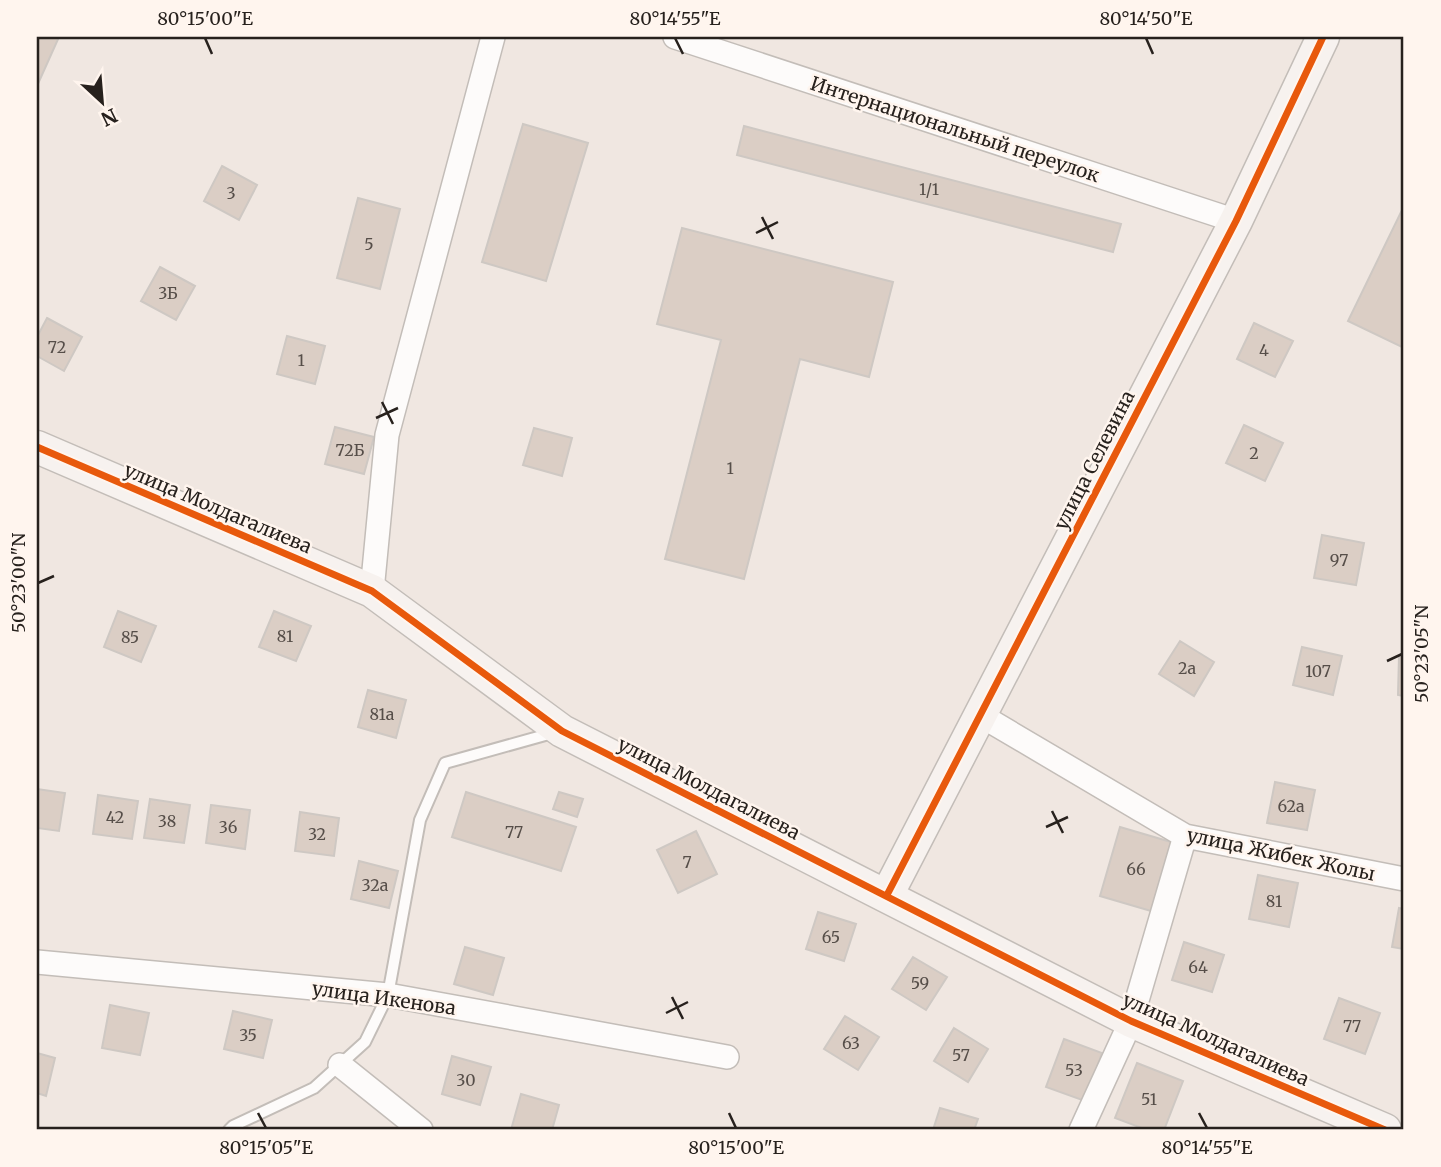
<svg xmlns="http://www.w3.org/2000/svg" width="1441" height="1167" font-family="Merriweather,serif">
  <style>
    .building { fill: #dbcec5; stroke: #cec8c3; stroke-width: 2 }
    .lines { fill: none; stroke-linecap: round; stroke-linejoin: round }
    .lane-casing { stroke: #c3bdb8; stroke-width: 14 }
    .street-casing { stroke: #c3bdb8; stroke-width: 26 }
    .secondary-casing { stroke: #c3bdb8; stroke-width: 35 }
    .lane { stroke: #fdfbfa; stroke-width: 10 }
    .street { stroke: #fdfbfa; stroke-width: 23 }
    .secondary { stroke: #f7f2ef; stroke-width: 32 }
    .cycleway-casing { stroke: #fff5ee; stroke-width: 11 }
    .cycleway { stroke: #e8590c; stroke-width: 7 }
    .ticks { fill: none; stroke: #27211d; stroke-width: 2.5 }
    .labels { text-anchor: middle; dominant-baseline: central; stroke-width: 5; stroke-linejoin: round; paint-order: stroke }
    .number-label { font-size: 16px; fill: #564e49 }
    .street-label { font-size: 19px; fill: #27211d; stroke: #fff5ee }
    .neatline { fill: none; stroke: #27211d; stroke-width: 2.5 }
    .ticks-label { font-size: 18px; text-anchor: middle; fill: #27211d }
  </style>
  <rect width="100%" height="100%" fill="#f0e7e1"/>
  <path class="building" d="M37,37H59L37,86Z
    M523,124L588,143L546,281L482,262Z
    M744,126L1121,224L1113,252L737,155Z
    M222,166L257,185L239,220L204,201Z
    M358,198L400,209L380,289L337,278Z
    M1404,206V348L1348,321Z
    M682,228L893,282L869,377L800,359L744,579L665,559L721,340L657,324Z
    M160,267L195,286L176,320L141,301Z
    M47,318L82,337L64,371L37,356V337Z
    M1254,323L1293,341L1275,377L1237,359Z
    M287,336L325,346L315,384L277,374Z
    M1244,425L1283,443L1265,481L1226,463Z
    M335,427L374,437L364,474L325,464Z
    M534,428L572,438L562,476L523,465Z
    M1322,535L1364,543L1356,585L1314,578Z
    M118,611L156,626L141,662L104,647Z
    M274,611L311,626L296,661L259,647Z
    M1180,641L1214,662L1194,696L1159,674Z
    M1302,647L1342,656L1333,695L1293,685Z
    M1399,656H1404V696L1398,695Z
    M368,690L406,700L396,738L358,727Z
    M1275,782L1315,790L1307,830L1267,823Z
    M37,789L65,793L59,831L37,828Z
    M466,792L576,827L561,871L452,837Z
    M559,792L583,799L577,817L553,809Z
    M98,795L138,801L132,839L93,834Z
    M150,799L190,805L184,843L144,838Z
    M211,805L250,810L245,849L206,843Z
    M300,812L339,818L334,856L295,851Z
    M1120,827L1171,842L1151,911L1100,896Z
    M696,831L717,874L678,893L657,850Z
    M359,861L398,871L389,908L351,899Z
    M1258,875L1298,883L1289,927L1249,919Z
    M1399,908L1404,909V949L1392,947Z
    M818,912L856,924L844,961L806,949Z
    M1184,942L1224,955L1212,992L1172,980Z
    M465,947L504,958L493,995L454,984Z
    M913,957L947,977L926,1010L892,989Z
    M1339,998L1380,1013L1365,1054L1324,1039Z
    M110,1005L149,1013L140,1055L102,1048Z
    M233,1011L272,1020L263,1058L224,1049Z
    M845,1016L879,1037L858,1070L824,1049Z
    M954,1028L988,1049L968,1082L934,1061Z
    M1064,1039L1102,1053L1085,1101L1046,1087Z
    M37,1053L55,1058L46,1096L37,1093Z
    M452,1056L491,1067L480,1105L442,1094Z
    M1137,1063L1183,1081L1164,1130H1147L1115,1118Z
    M521,1094L559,1105L552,1130H511Z
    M940,1108L978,1119L974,1130H933Z"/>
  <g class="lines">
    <defs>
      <path id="lane" d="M229,1130L233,1126L314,1088L365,1042L388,995L420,820L445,763L556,732"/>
      <path id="street" d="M675,37L1236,221
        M372,591L387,435L493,37
        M980,715L1185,836L1404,879
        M37,962L388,995L727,1057
        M340,1065L421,1130
        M1081,1130L1131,1021L1185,836"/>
      <path id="secondary" d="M37,447L372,591L562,731L1131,1021L1385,1130
        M887,895L1236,221L1323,37"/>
    </defs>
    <use href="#lane" class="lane-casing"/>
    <use href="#street" class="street-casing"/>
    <use href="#secondary" class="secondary-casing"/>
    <use href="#lane" class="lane"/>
    <use href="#street" class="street"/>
    <use href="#secondary" class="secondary"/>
    <defs>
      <path id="cycleway" d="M37,447L372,591L562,731L1131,1021L1385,1130
        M887,895L1236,221L1323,37"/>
    </defs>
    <use href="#cycleway" class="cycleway-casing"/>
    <use href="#cycleway" class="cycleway"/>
  </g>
  <path class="ticks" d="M205,38L212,54M675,38L683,54M1146,38L1153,54M762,217L773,239M756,233L778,222M382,402L393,424M376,418L398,408M38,583L54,576M1387,661L1402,654M1052,811L1063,833M1046,827L1068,817M672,997L683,1019M666,1013L688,1002M258,1113L266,1128M729,1113L736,1128M1199,1113L1207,1128"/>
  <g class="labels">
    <g class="number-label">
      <text x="929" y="189">1/1</text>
      <text x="231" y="193">3</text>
      <text x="369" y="244">5</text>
      <text x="168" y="293">3Б</text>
      <text x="57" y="347">72</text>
      <text x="1264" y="350">4</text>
      <text x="301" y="360">1</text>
      <text x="350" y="450">72Б</text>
      <text x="1254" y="453">2</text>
      <text x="730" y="468">1</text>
      <text x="1339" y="560">97</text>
      <text x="285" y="636">81</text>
      <text x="130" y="637">85</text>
      <text x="1187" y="668">2а</text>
      <text x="1318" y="671">107</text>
      <text x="382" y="714">81а</text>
      <text x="1291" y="806">62а</text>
      <text x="115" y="817">42</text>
      <text x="167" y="821">38</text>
      <text x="228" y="827">36</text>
      <text x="514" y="832">77</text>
      <text x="317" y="834">32</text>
      <text x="687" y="862">7</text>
      <text x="1136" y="869">66</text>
      <text x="375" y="885">32а</text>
      <text x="1274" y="901">81</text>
      <text x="831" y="937">65</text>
      <text x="1198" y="967">64</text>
      <text x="920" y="983">59</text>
      <text x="1352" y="1026">77</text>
      <text x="248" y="1035">35</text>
      <text x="851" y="1043">63</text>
      <text x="961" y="1055">57</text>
      <text x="1074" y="1070">53</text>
      <text x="466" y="1080">30</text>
      <text x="1149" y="1099">51</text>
    </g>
    <g class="street-label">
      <text transform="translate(955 129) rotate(18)">Интернациональный переулок</text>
      <text transform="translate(1094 460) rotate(-63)">улица Селевина</text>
      <text transform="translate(218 508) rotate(23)">улица Молдагалиева</text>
      <text transform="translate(709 788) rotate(27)">улица Молдагалиева</text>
      <text transform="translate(1281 854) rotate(12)">улица Жибек Жолы</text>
      <text transform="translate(384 998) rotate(8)">улица Икенова</text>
      <text transform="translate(1216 1039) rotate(24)">улица Молдагалиева</text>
    </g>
  </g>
  <rect width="1441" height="1167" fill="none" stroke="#fff5ee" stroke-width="77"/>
  <g transform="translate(102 102) rotate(154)" stroke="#fff5ee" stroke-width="5" paint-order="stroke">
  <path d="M0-5L12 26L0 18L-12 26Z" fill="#27211d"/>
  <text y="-10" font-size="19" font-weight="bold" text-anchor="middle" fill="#27211d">N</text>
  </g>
  <rect x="38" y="38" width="1364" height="1090" class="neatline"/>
  <g class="ticks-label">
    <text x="205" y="25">80°15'00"E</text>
    <text x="675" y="25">80°14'55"E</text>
    <text x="1146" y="25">80°14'50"E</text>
    <text transform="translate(19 583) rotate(-90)" y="6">50°23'00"N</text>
    <text transform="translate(1422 654) rotate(-90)" y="6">50°23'05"N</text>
    <text x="266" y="1154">80°15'05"E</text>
    <text x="736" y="1154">80°15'00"E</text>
    <text x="1207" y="1154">80°14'55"E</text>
  </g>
</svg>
